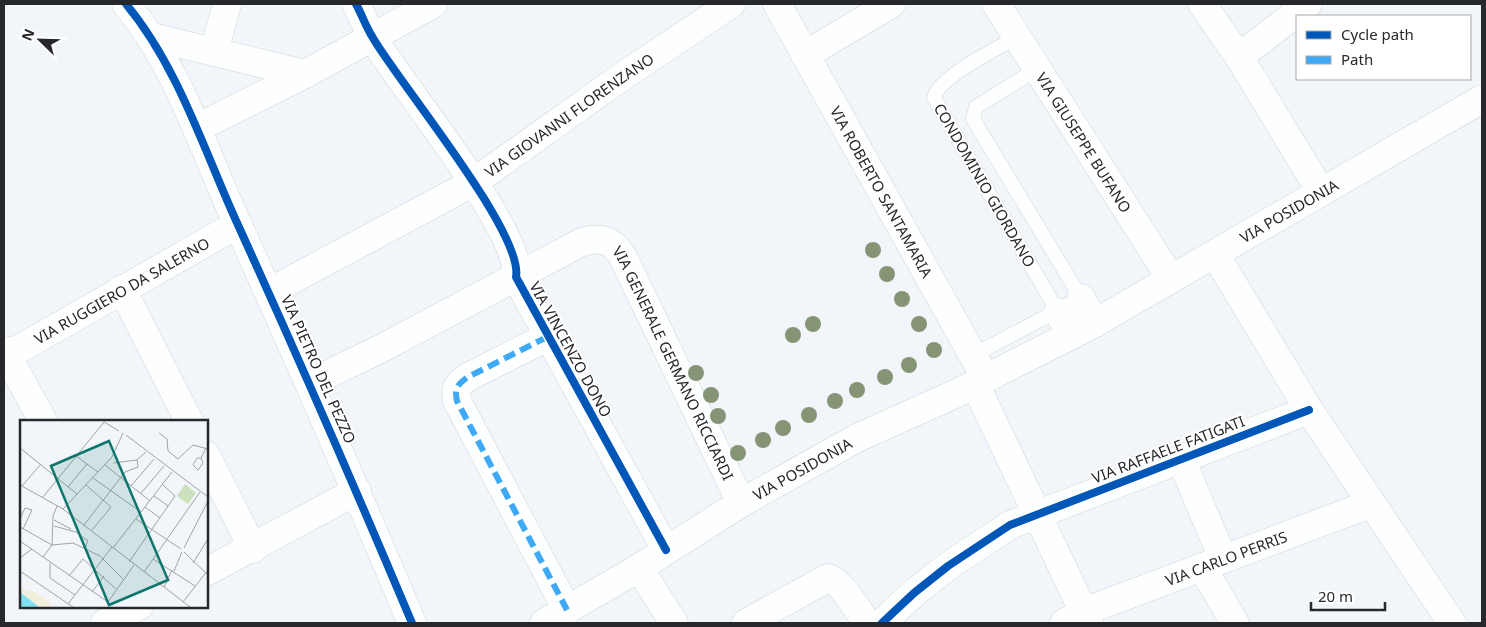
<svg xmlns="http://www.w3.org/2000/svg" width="1486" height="627" font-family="'Noto Sans',sans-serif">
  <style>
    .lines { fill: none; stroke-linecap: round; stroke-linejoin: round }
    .lane-casing { stroke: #d1d3d6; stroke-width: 15 }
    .street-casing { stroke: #d1d3d6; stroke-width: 29 }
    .primary-casing { stroke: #d1d3d6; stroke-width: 29 }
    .lane { stroke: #fdfefe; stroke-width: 14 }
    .street { stroke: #fdfefe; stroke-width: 28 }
    .primary { stroke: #fdfefe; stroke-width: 28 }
    .quiet { stroke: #3fa9f5; stroke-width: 6; stroke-dasharray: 12 6; stroke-linecap: butt }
    .cycleway-casing { stroke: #fff; stroke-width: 11 }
    .cycleway { stroke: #0057b8; stroke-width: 8 }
    .tree { fill: #859475 }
    .labels { text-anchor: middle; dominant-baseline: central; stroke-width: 4; stroke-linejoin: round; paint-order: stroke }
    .street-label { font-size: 15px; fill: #26282b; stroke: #fff }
    .inset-road { fill: none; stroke: #a0a3a7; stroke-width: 1 }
    .view { fill: #0f766e; fill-opacity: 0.15; stroke: #0f766e; stroke-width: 2.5 }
    .inset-edge { fill: none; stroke: #26282b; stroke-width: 2.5 }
  </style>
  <rect width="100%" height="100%" fill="#f2f5fa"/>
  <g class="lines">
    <defs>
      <path id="lane" d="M1017,37C998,48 938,77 934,98L1058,312
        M972,356L1081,298L973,119L976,107L1039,68"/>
      <g id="street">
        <path d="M126,4C179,68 204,151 238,225C298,357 356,490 412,623"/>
        <path d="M356,4C362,15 366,27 373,38C399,83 524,233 516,277L666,550"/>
        <path id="s1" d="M777,4L986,379"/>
        <path id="s2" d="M996,4L1171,279"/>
        <path d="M1202,4L1239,57L1321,192"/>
        <path d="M152,37L305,74"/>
        <path d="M214,52L227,4"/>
        <path d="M805,55L891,4"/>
        <path d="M1239,57L1308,4"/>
        <path d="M197,128L305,74L433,4"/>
        <path d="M1215,254L1309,410L1452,623"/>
        <path d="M122,289L189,421"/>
        <path id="s3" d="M269,292L474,182L623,76L731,4"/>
        <path d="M1081,298L1095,323"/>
        <path d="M1058,312L1072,335"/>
        <path d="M547,337L468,377C458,384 454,388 457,401L567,610"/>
        <path d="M4,350L43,421"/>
        <path id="s4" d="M7,356L238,224"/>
        <path id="s5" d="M310,383L382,348L582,242C601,236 612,240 623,257L741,503"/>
        <path d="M975,384L1089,623"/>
        <path d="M206,455L253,549"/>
        <path d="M1181,459L1223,559"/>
        <path d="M1202,567L1235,623"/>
        <path d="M639,568L674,623"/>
        <path d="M206,572L357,491"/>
        <path d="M105,623L139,606"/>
        <path d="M746,623L828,578C840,580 859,612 867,623"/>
        <path d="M882,623L914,593L948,566L1010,525L1309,410"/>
        <path id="s6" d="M1064,623L1083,612L1370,504"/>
      </g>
      <g id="primary">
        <path id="s7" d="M544,623L639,568L741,503L857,438L955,394L1095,323L1482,99"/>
      </g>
    </defs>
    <use href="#lane" class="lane-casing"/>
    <use href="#street" class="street-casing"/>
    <use href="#primary" class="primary-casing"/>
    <use href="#lane" class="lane"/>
    <use href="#street" class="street"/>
    <use href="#primary" class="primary"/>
    <path class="quiet" d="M547,337L468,377C458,384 454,388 457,401L567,610"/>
    <defs>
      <path id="cycleway" d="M126,4C179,68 204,151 238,225C298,357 356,490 412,623
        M356,4C362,15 366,27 373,38C399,83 524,233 516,277L666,550
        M882,623L914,593L948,566L1010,525L1309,410"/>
    </defs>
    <use href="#cycleway" class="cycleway-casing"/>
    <use href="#cycleway" class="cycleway"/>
  </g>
  <g class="tree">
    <circle cx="873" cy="250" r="8"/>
    <circle cx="887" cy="274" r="8"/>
    <circle cx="902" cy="299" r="8"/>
    <circle cx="813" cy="324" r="8"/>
    <circle cx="919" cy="324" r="8"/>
    <circle cx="793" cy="335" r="8"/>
    <circle cx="934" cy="350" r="8"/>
    <circle cx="909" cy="365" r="8"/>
    <circle cx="696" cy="373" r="8"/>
    <circle cx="885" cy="377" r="8"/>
    <circle cx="857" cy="390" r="8"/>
    <circle cx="711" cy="395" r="8"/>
    <circle cx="835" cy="401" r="8"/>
    <circle cx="809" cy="415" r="8"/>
    <circle cx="718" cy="416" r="8"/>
    <circle cx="783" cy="428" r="8"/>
    <circle cx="763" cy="440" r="8"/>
    <circle cx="738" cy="453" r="8"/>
  </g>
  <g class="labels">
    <g class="street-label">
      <text stroke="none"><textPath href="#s3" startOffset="349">VIA GIOVANNI FLORENZANO</textPath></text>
      <text stroke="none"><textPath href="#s2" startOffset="164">VIA GIUSEPPE BUFANO</textPath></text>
      <text transform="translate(985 185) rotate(60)">CONDOMINIO GIORDANO</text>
      <text stroke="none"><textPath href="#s1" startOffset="215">VIA ROBERTO SANTAMARIA</textPath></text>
      <text stroke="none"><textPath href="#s7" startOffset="852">VIA POSIDONIA</textPath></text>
      <text stroke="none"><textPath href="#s4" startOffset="132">VIA RUGGIERO DA SALERNO</textPath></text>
      <text transform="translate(571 349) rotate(61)">VIA VINCENZO DONO</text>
      <text stroke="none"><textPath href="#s5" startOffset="472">VIA GENERALE GERMANO RICCIARDI</textPath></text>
      <text transform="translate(319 369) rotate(66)">VIA PIETRO DEL PEZZO</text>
      <text transform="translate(1168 449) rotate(-21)">VIA RAFFAELE FATIGATI</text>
      <text stroke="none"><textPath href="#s7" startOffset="301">VIA POSIDONIA</textPath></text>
      <text stroke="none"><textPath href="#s6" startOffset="175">VIA CARLO PERRIS</textPath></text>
    </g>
  </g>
  <g transform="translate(20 420)">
    <rect width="188" height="188" fill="#f2f5fa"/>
    <path d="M165,64L176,73L168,84L157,76Z" fill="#cce2bc"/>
    <path d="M0,164L6,173L9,169L28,180L32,187H19L0,172Z" fill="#f3efdd"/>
    <path d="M0,172L9,179L19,187H0Z" fill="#82e1f1"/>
    <path class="inset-road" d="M139,13L147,19L148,31L158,39L173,25L188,29M106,15L188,77M0,28L57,74M56,36L78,52M181,38H177L173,45L178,50L183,43L181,38L186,28M93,43L117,40L126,32M85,45L130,81M73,58L121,92M0,65L43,89L170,187M66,65L91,87L72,110M2,66L21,44M111,66L134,39M48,67L67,44M121,73L144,46M134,76L148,86M23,77L84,2L99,11M125,87L140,98M43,89L92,37L103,13M0,99L5,88L12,90L3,109M116,99L161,129M34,100L51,109M64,105L105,52L118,47L117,40M34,106L56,112L68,121L65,128M0,107L32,125M0,121L88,182L114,145M32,125L33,96L37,86M93,128L152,52M164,128L188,81M164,132L188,155M23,137L32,125L53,123L80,136L103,159M0,138L12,129M133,139L175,166M109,142L155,76L142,64M30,143V158L55,175M173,143L188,119M0,151L53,187M154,151L162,132M124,152L180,72M49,156L63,139L96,169M144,167L152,150M72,172L84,156M163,182L188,150M48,184L92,127"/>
    <path class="view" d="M89,21L148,160L89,185L31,46Z"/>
    <rect width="188" height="188" class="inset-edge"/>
  </g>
  <rect width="1486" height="627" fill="none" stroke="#26282b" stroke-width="10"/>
  <rect x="1296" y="15" width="175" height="65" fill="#ffffff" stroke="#a8a9aa"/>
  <rect x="1306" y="31" width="25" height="8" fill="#0057b8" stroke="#a8a9aa"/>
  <text x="1341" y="40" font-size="15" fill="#26282b">Cycle path</text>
  <rect x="1306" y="56" width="25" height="8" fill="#3fa9f5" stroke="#a8a9aa"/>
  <text x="1341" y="65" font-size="15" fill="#26282b">Path</text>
  <g transform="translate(40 40) rotate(293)" stroke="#ffffff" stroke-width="4" paint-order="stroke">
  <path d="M0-4L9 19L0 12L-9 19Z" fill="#26282b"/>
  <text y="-8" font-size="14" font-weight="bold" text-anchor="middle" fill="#26282b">N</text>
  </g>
  <path d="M1311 602v8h74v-8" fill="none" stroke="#26282b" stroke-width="2.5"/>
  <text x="1318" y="602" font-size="15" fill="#26282b" stroke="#ffffff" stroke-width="4" paint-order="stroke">20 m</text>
</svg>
